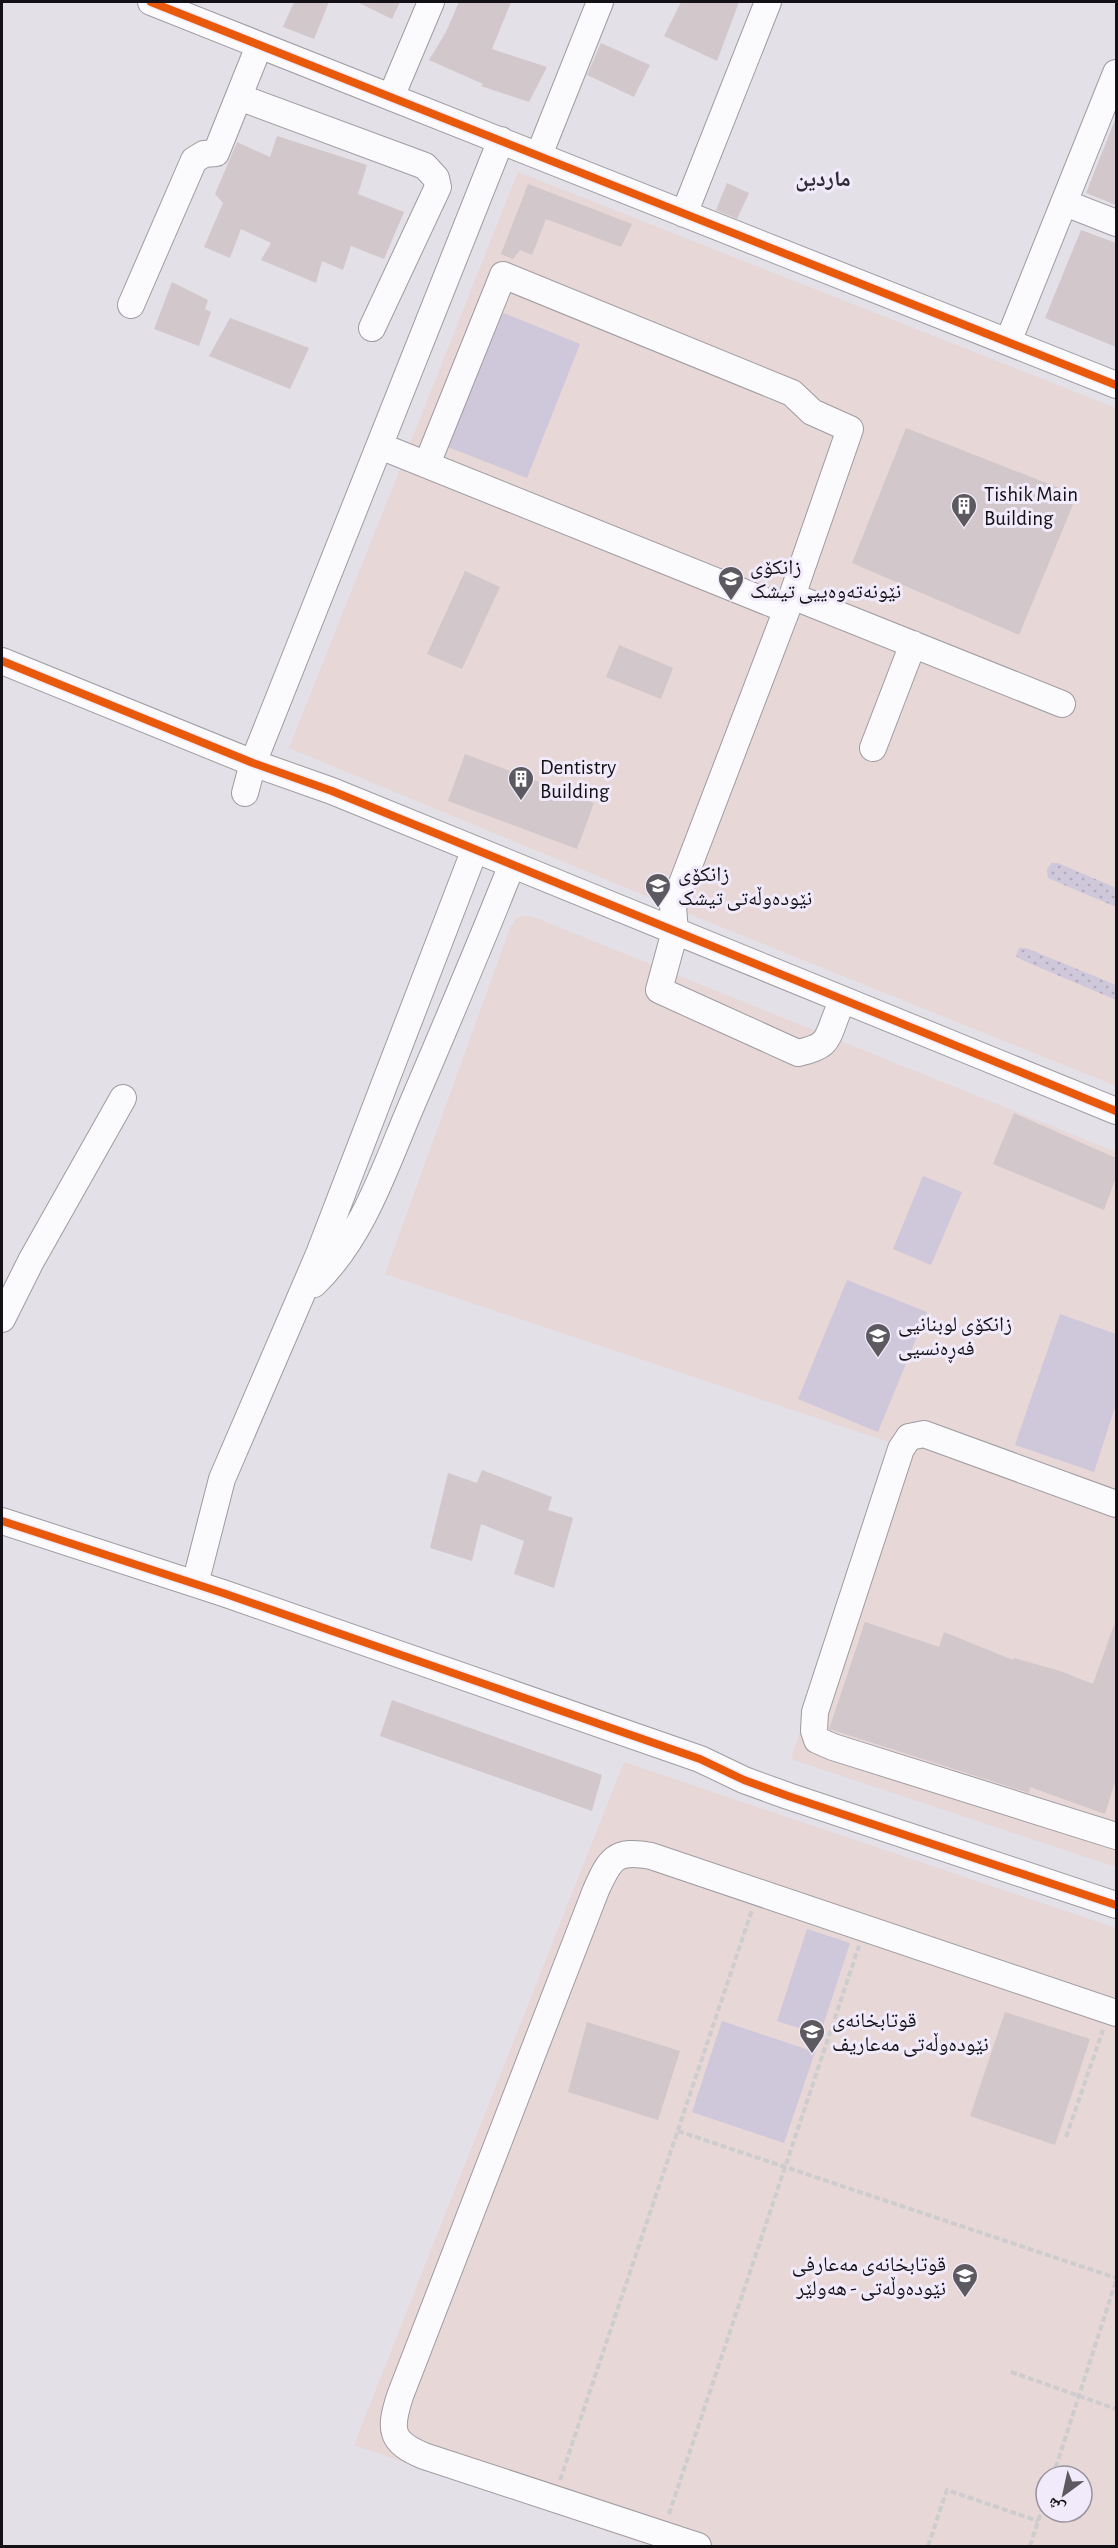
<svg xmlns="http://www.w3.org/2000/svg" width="1118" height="2548" font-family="'Alegreya Sans','Noto Naskh Arabic',sans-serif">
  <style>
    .education { fill: #e7d7d6; fill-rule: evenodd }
    .grass { fill: url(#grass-dots) }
    .garden { fill: #cfc7da }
    .building { fill: #d2c7ca }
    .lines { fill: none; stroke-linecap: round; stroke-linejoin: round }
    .minor-casing { stroke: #9e9ba1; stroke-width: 28 }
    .path { stroke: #cdccce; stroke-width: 4; stroke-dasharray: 6 3; stroke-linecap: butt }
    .minor { stroke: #fbfafc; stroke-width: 26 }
    .cycleway-casing { stroke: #f0eafa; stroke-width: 11 }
    .cycleway { stroke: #e8590c; stroke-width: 8 }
    .labels { text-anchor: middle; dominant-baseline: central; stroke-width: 6; stroke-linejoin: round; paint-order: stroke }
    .poi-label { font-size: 21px; fill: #131116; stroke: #f0eafa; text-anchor: start }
    .neighbourhood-label { font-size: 22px; font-weight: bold; fill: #302b37; stroke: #f0eafa }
  </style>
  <defs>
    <pattern id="grass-dots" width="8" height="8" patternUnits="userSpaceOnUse" patternTransform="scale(1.5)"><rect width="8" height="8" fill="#cfc7da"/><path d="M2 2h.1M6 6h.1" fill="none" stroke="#b1aaba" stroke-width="1.8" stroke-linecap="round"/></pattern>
  </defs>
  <rect width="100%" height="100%" fill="#e4e0e8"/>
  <path class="education" d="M518,172L1116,408V1086L711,923L289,748Z
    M523,916H531L1116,1152V1867L791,1759L895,1444L385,1274L510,928L517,918Z
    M624,1762L1116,1928V2546H649L354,2445ZM1046,2476H1082V2512H1046Z"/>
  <path class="grass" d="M1051,863H1058L1116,888V907L1048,878L1047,870Z
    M1019,948H1026L1116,985V1000L1022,960L1016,956Z"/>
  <path class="garden" d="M501,312L580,344L527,478L448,447Z
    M923,1176L962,1192L931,1265L893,1249Z
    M847,1280L927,1312L878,1432L798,1399Z
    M1060,1314L1116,1334V1404L1094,1472L1015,1445Z
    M807,1929L850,1943L820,2035L777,2021Z
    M722,2021L815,2052L784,2143L692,2112Z"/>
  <path class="building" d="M294,2H329L314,39L283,27Z
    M357,2H400L392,19Z
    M459,2H511L492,49L547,67L529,102L481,86L483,84L429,60L446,32Z
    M681,2H739L717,61L664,36Z
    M601,43L650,65L634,97L587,75Z
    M1115,120H1116V205L1086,193Z
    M277,136L367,165L358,194L404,212L384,259L351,246L343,270L322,261L316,283L261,260L271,243L241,229L230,258L204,247L223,203L215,194L237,142L270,157Z
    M727,183L749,193L737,219L716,210Z
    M528,184L632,224L621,247L546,219L532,255L520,250L513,259L501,254Z
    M1081,230L1116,243V347L1045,318Z
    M172,282L208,300L205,309L211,312L199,346L154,329Z
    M230,318L309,348L290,389L209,356Z
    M906,428L1077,495L1019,635L852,563Z
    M465,571L500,587L462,669L427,654Z
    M619,645L673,668L661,699L606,677Z
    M465,754L594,803L577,849L448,801Z
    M1014,1113L1116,1158V1177L1104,1210L993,1164Z
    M482,1470L552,1497L548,1510L573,1518L554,1588L514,1574L524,1541L481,1524L472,1561L430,1548L448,1473L477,1483Z
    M865,1622L939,1647L944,1632L1013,1660L1014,1658L1060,1671L1093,1684L1114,1625H1116V1779L1105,1814L1030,1787L1029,1793L829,1729Z
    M392,1700L602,1775L592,1811L380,1736Z
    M1005,2012L1090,2039L1055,2145L970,2116Z
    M587,2022L680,2051L658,2120L568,2092Z"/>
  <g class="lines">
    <defs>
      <path id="minor" d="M151,2L1116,385
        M239,97L425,166L436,178L438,187L372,328
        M391,97L431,2
        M539,155L600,2
        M1065,203L1116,223
        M684,214L768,2
        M131,305L194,160L204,154L216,153L259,46
        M1008,342L1116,73
        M380,446L785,609
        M427,464L503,275L792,393L812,412L850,429L792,596L673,907L675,931L659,990L798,1053C830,1046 826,1040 838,1011
        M792,596L1062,704
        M2,661L253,763L332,791L1116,1111
        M873,748L913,644
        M245,793L253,763L501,140
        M314,1284C362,1238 384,1170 410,1109C443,1032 476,955 507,877
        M2,1319L31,1261L123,1098
        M1116,1504L924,1434L909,1437L901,1449L815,1712L814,1731L817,1740L833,1747L1116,1836
        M2,1521L223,1593L700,1759L744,1780L788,1796L1116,1905
        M195,1584L222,1479L319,1254L470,862
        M698,2546L424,2456C390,2442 389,2430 400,2396L596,1890C610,1859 615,1849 651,1856L1116,2013"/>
    </defs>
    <use href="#minor" class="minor-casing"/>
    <path class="path" d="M678,2131L1116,2278
      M1066,2137L1103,2030
      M1011,2372L1116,2409
      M1053,2476L1116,2281
      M560,2480L752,1910
      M669,2514L859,1946
      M928,2546L947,2490L1038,2521
      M1030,2546L1046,2497"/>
    <use href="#minor" class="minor"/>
    <defs>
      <path id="cycleway" d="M151,2L1116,385
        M2,661L253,763L332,791L1116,1111
        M2,1521L223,1593L700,1759L744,1780L788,1796L1116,1905"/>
    </defs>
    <use href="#cycleway" class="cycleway-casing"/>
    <use href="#cycleway" class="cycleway"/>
  </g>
  <defs>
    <symbol id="building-pin" viewBox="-11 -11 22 30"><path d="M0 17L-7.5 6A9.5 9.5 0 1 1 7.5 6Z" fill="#5c5960" stroke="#f0eafa"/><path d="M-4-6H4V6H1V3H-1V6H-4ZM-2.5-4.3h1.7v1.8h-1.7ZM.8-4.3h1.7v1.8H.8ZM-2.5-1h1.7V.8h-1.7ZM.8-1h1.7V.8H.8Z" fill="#fff"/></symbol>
    <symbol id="university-pin" viewBox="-11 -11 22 30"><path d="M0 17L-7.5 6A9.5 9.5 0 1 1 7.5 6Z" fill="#5c5960" stroke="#f0eafa"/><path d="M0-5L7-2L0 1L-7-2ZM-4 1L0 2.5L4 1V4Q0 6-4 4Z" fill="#fff"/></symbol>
    <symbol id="school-pin" viewBox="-11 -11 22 30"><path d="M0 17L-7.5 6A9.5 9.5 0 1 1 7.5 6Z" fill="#5c5960" stroke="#f0eafa"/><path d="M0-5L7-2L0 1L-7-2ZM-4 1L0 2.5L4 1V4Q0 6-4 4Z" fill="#fff"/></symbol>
  </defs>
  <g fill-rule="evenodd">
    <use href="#building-pin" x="949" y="491" width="30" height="40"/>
    <use href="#university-pin" x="716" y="564" width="30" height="40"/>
    <use href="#building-pin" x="506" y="764" width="30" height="40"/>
    <use href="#university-pin" x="643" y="871" width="30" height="40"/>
    <use href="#university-pin" x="863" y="1321" width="30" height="40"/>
    <use href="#school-pin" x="797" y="2017" width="30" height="40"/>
    <use href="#school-pin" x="950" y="2261" width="30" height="40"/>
  </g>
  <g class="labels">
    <g class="poi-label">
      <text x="984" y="494">Tishik Main<tspan x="984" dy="24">Building</tspan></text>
      <text x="750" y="567">زانکۆی<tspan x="750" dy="24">نێونەتەوەییی تیشک</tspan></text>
      <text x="540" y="767">Dentistry<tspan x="540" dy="24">Building</tspan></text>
      <text x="678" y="874">زانکۆی<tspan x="678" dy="24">نێودەوڵەتی تیشک</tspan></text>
      <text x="898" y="1324">زانکۆی لوبنانیی<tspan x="898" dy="24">فەڕەنسیی</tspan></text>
      <text x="832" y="2020">قوتابخانەی<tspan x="832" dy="24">نێودەوڵەتی مەعاریف</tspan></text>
      <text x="946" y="2264" text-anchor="end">قوتابخانەی مەعارفی<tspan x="946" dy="24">نێودەوڵەتی - هەولێر</tspan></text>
    </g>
    <g class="neighbourhood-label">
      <text x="823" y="179">ماردین</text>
    </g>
  </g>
  <rect width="1118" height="2548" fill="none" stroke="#131116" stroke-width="6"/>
  <g transform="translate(1064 2494) rotate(213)"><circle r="28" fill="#f0eafa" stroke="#98939f" stroke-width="1.5"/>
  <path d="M0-4.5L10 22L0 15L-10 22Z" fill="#5c5960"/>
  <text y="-9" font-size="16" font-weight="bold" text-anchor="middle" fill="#131116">ش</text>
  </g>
</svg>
